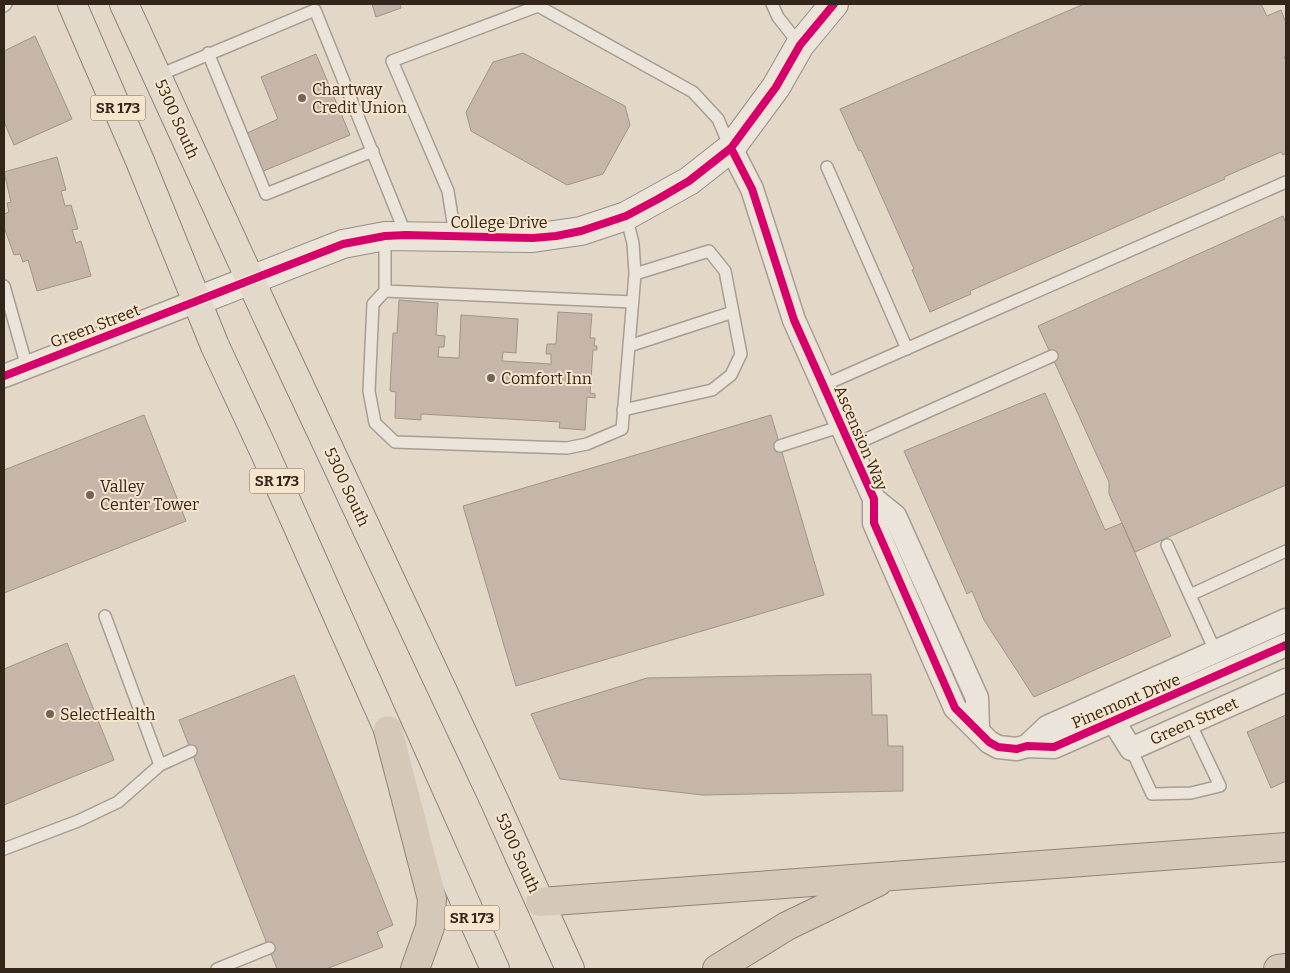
<svg xmlns="http://www.w3.org/2000/svg" width="1290" height="973" font-family="Bitter,serif">
  <style>
    .building { fill: #c6b5a9; stroke: #a29388 }
    .lines { fill: none; stroke-linecap: round; stroke-linejoin: round }
    .lane-casing { stroke: #a79d92; stroke-width: 14 }
    .street-casing { stroke: #a79d92; stroke-width: 25 }
    .secondary-casing { stroke: #978d82; stroke-width: 30 }
    .primary-casing { stroke: #8d8379; stroke-width: 30 }
    .highway-casing { stroke: #8d8379; stroke-width: 30 }
    .lane { stroke: #ebe4da; stroke-width: 11 }
    .street { stroke: #ebe4da; stroke-width: 22 }
    .secondary { stroke: #ebe4da; stroke-width: 28 }
    .primary { stroke: #e3d9cb; stroke-width: 28 }
    .highway { stroke: #d6c8b9; stroke-width: 28 }
    .cycleway-casing { stroke: #f5e5cc; stroke-width: 11 }
    .cycleway { stroke: #d6006c; stroke-width: 8 }
    .poi-dot { fill: #716458; stroke: #f5e5cc; stroke-width: 2 }
    .labels { text-anchor: middle; dominant-baseline: central; stroke-width: 4; stroke-linejoin: round; paint-order: stroke }
    .shield { fill: #f5e5cc; stroke: #6e5f50; stroke-width: 1 }
    .shield-label { font-size: 15px; font-weight: bold; fill: #34251b }
    .poi-label { font-size: 16px; fill: #34251b; stroke: #f5e5cc; text-anchor: start }
    .street-label { font-size: 16px; fill: #34251b; stroke: #f5e5cc }
  </style>
  <rect width="100%" height="100%" fill="#e3d8c8"/>
  <path class="building" d="M372,4H400L401,8L376,17Z
    M1084,4H1261L1267,16L1281,10L1286,23V56L1284,57L1286,61V153L1283,155L1281,152L1224,177L1225,179L970,291L971,294L930,312L912,270L914,269L861,150L859,151L840,109Z
    M35,36L72,119L14,145L4,122V51Z
    M523,53L625,106L630,125L603,174L567,185L471,131L466,112L493,62Z
    M316,54L350,135L261,172L245,134L278,119L261,77Z
    M57,157L66,190L61,191L65,206L71,205L78,229L72,230L76,243L81,241L91,276L37,291L28,260L23,262L20,254L14,255L4,227V214L9,212L7,203L11,202L4,172Z
    M1283,216L1286,223V485L1135,552L1109,494V482L1038,326Z
    M399,300L438,303L436,335L445,336L444,347H439L438,357L459,358L461,315L518,319L516,353L503,352L502,361L551,364V354H546L547,344H556L558,312L592,314L590,338H595L594,346H597V350H593L590,393L595,394V398L587,397L585,430L559,428L560,422L421,414V420L395,418L396,392L390,391L393,333H397Z
    M1045,393L1105,530L1122,523L1171,636L1034,697L984,620L972,591L967,594L904,451Z
    M144,415L186,521L4,593V470Z
    M771,415L824,595L516,686L463,506Z
    M67,643L114,760L4,805V669Z
    M871,674L872,715H887L888,746H903V791L703,795L560,779L531,714L647,678Z
    M294,675L393,925L377,932L383,947L326,969H277L179,720Z
    M1286,715V781L1271,788L1247,732Z"/>
  <g class="lines">
    <defs>
      <path id="lane" d="M772,4L778,17L800,45
        M4,6L6,4
        M208,53L266,194L373,151
        M157,76L315,10L406,235
        M827,167L907,349
        M455,235L448,191L392,61L538,6L693,92L718,119L730,147
        M385,236V291L373,304L369,391L375,423L395,442L567,448L587,444L622,429L635,274L633,243L626,216
        M4,286L27,367
        M385,291L633,302
        M629,346L733,312
        M824,385L1286,182
        M623,410L712,390L731,375L741,354L725,271L709,251L635,274
        M780,446L842,426
        M851,446L1052,356
        M1167,545L1217,655
        M1190,595L1286,551
        M1131,749L1152,794L1191,793L1220,786L1190,723
        M160,765L191,751
        M4,849L78,821L118,802L160,765L105,616
        M217,969L269,948"/>
      <path id="street" d="M731,148L752,189L794,320L874,499V523L955,708L989,742L998,747L1017,749L1027,746L1054,747L1286,645
        M4,376L197,301
        M874,499L895,516L977,698L978,729
        M1114,722L1131,749L1286,680
        M1027,746L1047,727L1286,620"/>
      <path id="secondary" d="M197,301L343,244L385,236L533,238L581,231L626,216L689,181L731,148L776,87L800,45L834,4"/>
      <path id="primary" d="M72,4L140,161L215,346L264,451L495,969
        M124,4L272,327L494,800L570,969"/>
      <path id="highway" d="M388,730L432,899L430,927L415,969
        M540,902L1286,847
        M717,969L787,926L878,882
        M1278,969L1286,968"/>
    </defs>
    <use href="#lane" class="lane-casing"/>
    <use href="#street" class="street-casing"/>
    <use href="#secondary" class="secondary-casing"/>
    <use href="#primary" class="primary-casing"/>
    <use href="#highway" class="highway-casing"/>
    <use href="#lane" class="lane"/>
    <use href="#street" class="street"/>
    <use href="#secondary" class="secondary"/>
    <use href="#primary" class="primary"/>
    <use href="#highway" class="highway"/>
    <defs>
      <path id="cycleway" d="M731,148L752,189L794,320L874,499V523L955,708L989,742L998,747L1017,749L1027,746L1054,747L1286,645
        M4,376L343,244L385,236L406,235L533,238L556,236L581,231L626,216L658,199L689,181L731,148L776,87L800,45L834,4"/>
    </defs>
    <use href="#cycleway" class="cycleway-casing"/>
    <use href="#cycleway" class="cycleway"/>
  </g>
  <g class="poi-dot">
    <circle cx="302" cy="98" r="5"/>
    <circle cx="491" cy="378" r="5"/>
    <circle cx="90" cy="495" r="5"/>
    <circle cx="50" cy="714" r="5"/>
  </g>
  <g class="labels">
    <g class="shield">
      <rect x="90.5" y="95.5" width="55" height="25" rx="4"/>
      <rect x="249.5" y="468.5" width="55" height="25" rx="4"/>
      <rect x="444.5" y="905.5" width="55" height="25" rx="4"/>
    </g>
    <g class="shield-label">
      <text x="118" y="108">SR 173</text>
      <text x="277" y="481">SR 173</text>
      <text x="472" y="918">SR 173</text>
    </g>
    <g class="poi-label">
      <text x="312" y="89">Chartway<tspan x="312" dy="18">Credit Union</tspan></text>
      <text x="501" y="378">Comfort Inn</text>
      <text x="100" y="486">Valley<tspan x="100" dy="18">Center Tower</tspan></text>
      <text x="60" y="714">SelectHealth</text>
    </g>
    <g class="street-label">
      <text transform="translate(177 119) rotate(66)">5300 South</text>
      <text x="499" y="222">College Drive</text>
      <text transform="translate(95 326) rotate(-21)">Green Street</text>
      <text transform="translate(861 438) rotate(67)">Ascension Way</text>
      <text transform="translate(347 487) rotate(65)">5300 South</text>
      <text transform="translate(1126 701) rotate(-23)">Pinemont Drive</text>
      <text transform="translate(1194 721) rotate(-24)">Green Street</text>
      <text transform="translate(518 853) rotate(66)">5300 South</text>
    </g>
  </g>
  <rect width="1290" height="973" fill="none" stroke="#34251b" stroke-width="10"/>
</svg>
